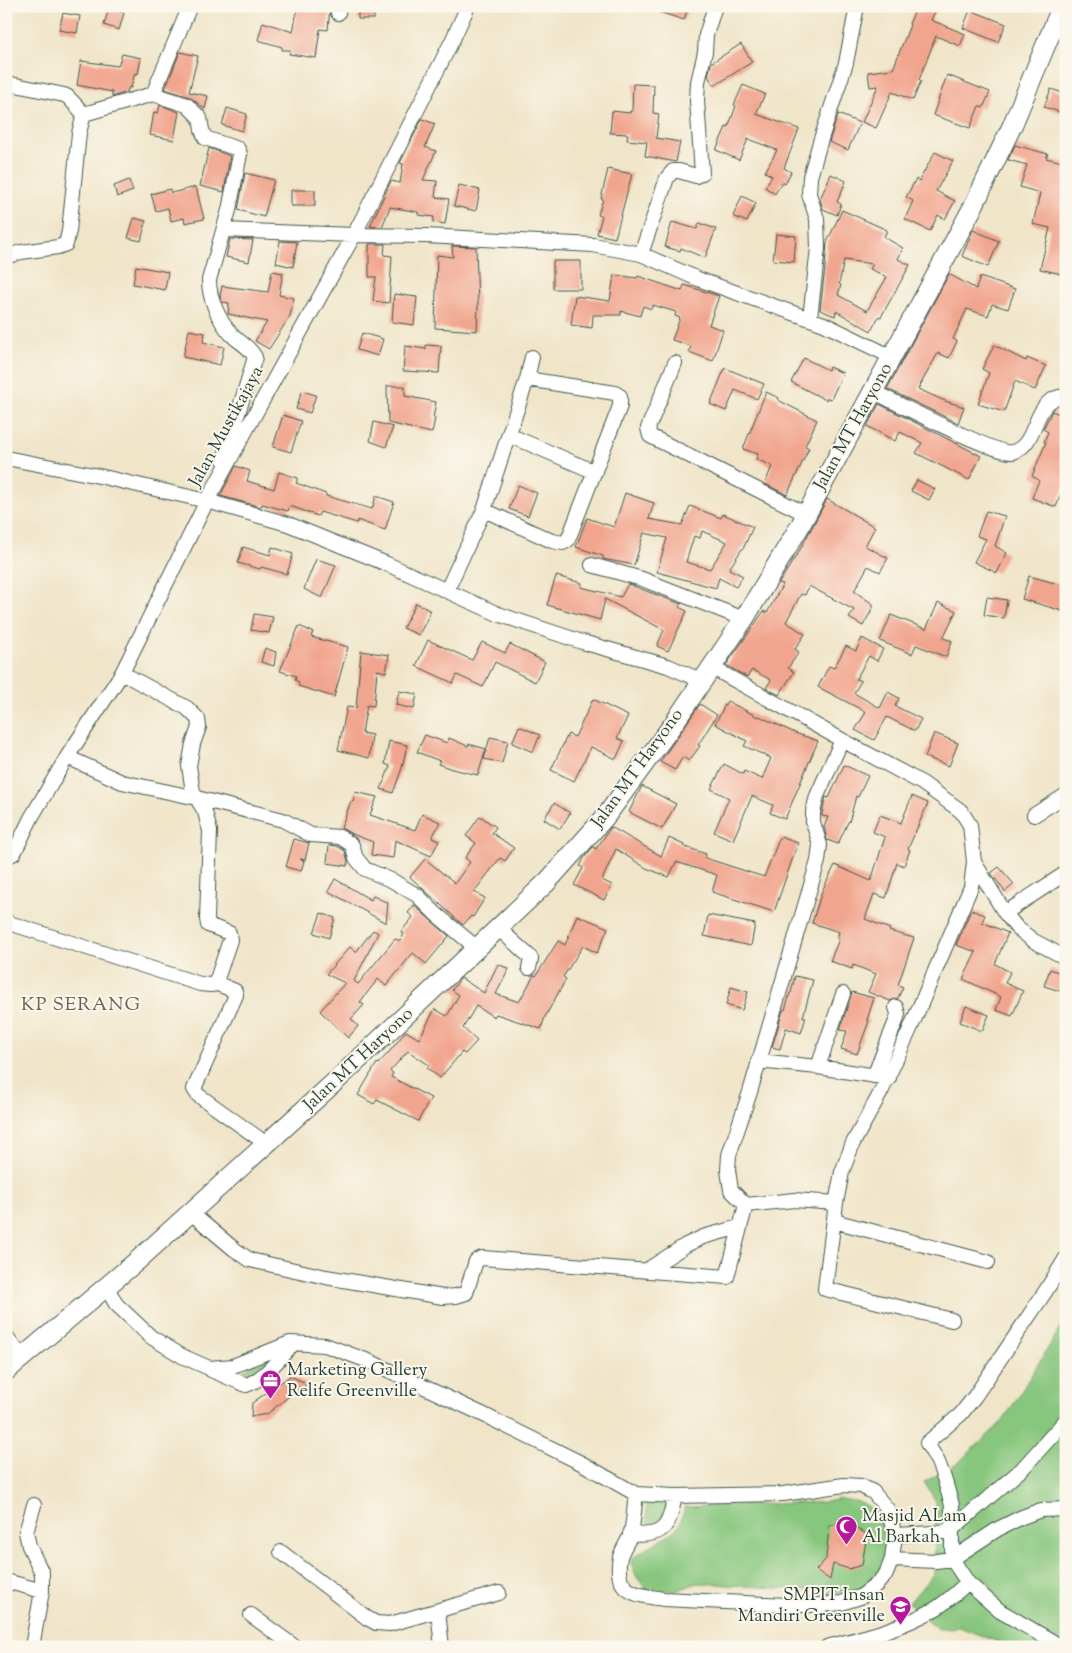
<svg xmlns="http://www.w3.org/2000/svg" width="1072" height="1653" font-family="'Sorts Mill Goudy',serif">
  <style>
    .green { fill: #87c67d; stroke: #538258 }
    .building { fill: #f1a58e; fill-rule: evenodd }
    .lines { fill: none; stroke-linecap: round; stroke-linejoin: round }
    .street-casing { stroke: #3e564a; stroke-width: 16 }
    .secondary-casing { stroke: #3e564a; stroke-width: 21 }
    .street { stroke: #fff; stroke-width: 14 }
    .secondary { stroke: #fff; stroke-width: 19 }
    .labels { text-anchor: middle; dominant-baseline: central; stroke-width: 4; stroke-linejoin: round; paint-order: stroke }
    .street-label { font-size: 18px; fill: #1f3d34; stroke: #fbf7ec }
    .poi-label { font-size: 18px; fill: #1f3d34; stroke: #fbf7ec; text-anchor: start }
    .neighbourhood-label { font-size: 19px; letter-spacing: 1px; fill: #686154; stroke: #fbf7ec }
  </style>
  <rect width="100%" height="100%" fill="#fbf7ec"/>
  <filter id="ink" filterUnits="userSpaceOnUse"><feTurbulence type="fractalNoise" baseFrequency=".02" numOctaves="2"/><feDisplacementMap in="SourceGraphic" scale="10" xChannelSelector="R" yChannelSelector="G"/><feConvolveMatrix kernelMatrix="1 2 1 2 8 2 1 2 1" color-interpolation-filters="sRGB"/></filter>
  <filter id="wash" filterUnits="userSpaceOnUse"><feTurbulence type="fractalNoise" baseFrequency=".0096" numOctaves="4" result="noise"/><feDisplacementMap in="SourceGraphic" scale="20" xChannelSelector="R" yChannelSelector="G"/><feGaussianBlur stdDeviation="1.12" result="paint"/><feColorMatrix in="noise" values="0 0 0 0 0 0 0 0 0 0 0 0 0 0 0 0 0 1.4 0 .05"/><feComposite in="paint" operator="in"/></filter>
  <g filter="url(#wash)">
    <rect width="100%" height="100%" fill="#f0e5c9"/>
    <path class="green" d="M1066,1319V1647H1011L959,1627L938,1629L909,1603L934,1573L936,1501L924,1482L957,1464L1003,1421Z
      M268,1358L267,1361L242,1378L241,1372L259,1359Z
      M840,1499C850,1500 861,1501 869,1507C894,1526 895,1566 869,1584C859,1590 849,1591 839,1592L697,1583L676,1591L646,1589L636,1576L631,1562L635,1556L674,1531L680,1524L685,1507L825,1502Z
      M650,1500L665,1503L668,1508L663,1523L648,1529L646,1503Z"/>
    <g id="blocks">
      <path class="building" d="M298,6H330L328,30L320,29L316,58L289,54L290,50H282V47L258,40L263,22L293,32Z
        M358,6H374V19H358Z
        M650,6H680L688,8L684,20L650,9Z
        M917,6H938L931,20L965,34L960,46L936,36L919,80L921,81L913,100L892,92L876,128L862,122L878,86L870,87L868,72L893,69L910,25L909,24Z
        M109,8L124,13L119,30L104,25Z
        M970,10L1006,24L998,42L963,28Z
        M63,13L80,16L77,33L59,30Z
        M741,44L752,62L714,86L708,76L711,63Z
        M180,52L198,56L189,92L208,96L205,109L190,97L165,89Z
        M122,54L141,58L138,74L135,73L131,88L129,87L127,92L112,97V92L77,85L81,61L118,66Z
        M947,75L990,92L983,108L979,106L970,128L933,115Z
        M633,84L654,85L653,113L659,114L656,138L680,142L676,162L645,156L647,142L627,140L628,134L610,133L612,111L630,113V111H632Z
        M743,85L765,94L756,114L799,129L784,168L791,172L785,184L782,182L775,194L765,187L772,176L765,172L777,150L748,139L739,160L716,150L726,127L728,128L736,106L734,105Z
        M1051,89L1066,94V114L1044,107Z
        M160,105L179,112L174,140L150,135L154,112L158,113Z
        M227,108L247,114L242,131L222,125Z
        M838,114L860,123L848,150L829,142Z
        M422,119L435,124L425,147L436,151L423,180L437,181L435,197L449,199L445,224L433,222L434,217L418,215V212L390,207L382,227L370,226L391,181L400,183L403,164L400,163Z
        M1015,145L1048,154L1046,158L1066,163V275L1040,269L1050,228L1033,224L1040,193L1020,187L1027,165L1008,160Z
        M209,148L230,156L224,192L200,186Z
        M935,152L953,161L936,191L955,201L945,219L938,215L930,231L905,219L913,201L906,197L916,179L919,181Z
        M608,169L632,174L615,238L597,234L602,216L598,215L603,199H601Z
        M245,173L274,180L264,217L238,210Z
        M831,174L846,181L837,202L841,204L837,215L823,209L820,199Z
        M129,180L133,191L117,197L114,186Z
        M459,185L480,190L476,211L454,206Z
        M196,187L204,219L185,223L184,218L171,221L168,208L156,211L151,194L170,189L171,193Z
        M291,190H315V206H291Z
        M742,196L756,203L747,222L733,216Z
        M842,210L887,230L884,237L903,248L898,259L910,265L881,317L879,316L871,331L836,311L835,316L820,310L825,268L827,242ZM844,260L873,264L870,269L887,277L867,311L838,295L841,285L839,284Z
        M134,218L146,221L141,241L128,238Z
        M672,222L697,229L699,223L716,229L705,258L681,248L680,251L665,247Z
        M973,230L999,241L988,267L962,256Z
        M776,234L796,236L794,262L773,260Z
        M230,239L253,240L249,262L226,257Z
        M280,241L297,242L293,267L276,263Z
        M369,244H385L384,255L392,256L389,303L373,301L376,277H369Z
        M452,246L476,247L478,306L477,331L435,328L437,255L453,257Z
        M553,261H581V289H553Z
        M136,266L168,272L165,290L133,284Z
        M272,271L283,273L279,295L294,298L290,316L269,349L255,341L267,322L228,314L229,303L222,302L220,296L222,286L268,292Z
        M949,274L976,289L980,277L1015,289L1008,309L992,304L988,316L967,309L953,339L957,341L949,358L938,353L918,389L945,401L964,407L958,423L887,389Z
        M614,275L637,278L638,276L682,291L684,285L719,296L709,325L723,330L713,361L689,352L691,346L672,340L680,318L675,316L676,312L653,305L651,309L643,306L640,316L621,311V315H593L592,328L571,325L575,296L610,301Z
        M394,294L417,297L414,325L392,322Z
        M189,330L205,333L203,342L224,347L220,365L183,357Z
        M362,333L383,339L378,356L357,350Z
        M426,345L441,346L439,373L403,371L405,346L426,349Z
        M994,345L1026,361L1027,358L1046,366L1035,390L1015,381L1004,412L978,404L989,373L982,369Z
        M804,358L828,370L829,367L843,373L831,399L827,398L826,400L791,382Z
        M725,368L764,384L757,399L735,390L726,411L710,404Z
        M387,386H405V396L436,402L433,418H435L432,433L388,423Z
        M302,391L316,395L310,413L296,409Z
        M766,392L779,398L778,400L817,420L805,446L809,448L787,495L765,484L772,466L756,459L758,454L743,449Z
        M879,404L981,456L969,480L916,453L922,443L900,432L895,441L867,426Z
        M1052,411L1066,417V481L1056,507L1032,498L1039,480L1032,476L1046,442H1044L1048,432L1043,429Z
        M283,415L301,421L291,452L273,447Z
        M374,422L393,427L386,447L370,441Z
        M236,466L250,471L247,481L274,489L279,472L298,478L296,483L326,494V496L372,509L376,496L394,502L385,530L357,520V523L320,512L318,516L290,506L288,511L262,504L261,507L220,496Z
        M917,480L935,489L929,500L911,491Z
        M518,485L537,493L528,516L509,509Z
        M625,493L654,503L649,519L682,525L690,506L721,518L723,514L753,527L743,549H742L729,569L743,576L736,587L719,578L716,588L657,572L667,538L644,533L634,565L603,559V556L576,547L587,518L614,527ZM702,531L727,542L710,569L686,562L694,536L700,538Z
        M827,499L875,527L865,546L888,558L880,572L868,566L854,591L873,604V608L863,626L849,618L854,610L809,586L805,595L801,594L786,622L805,634L795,649L799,652L788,668L794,672L779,695L766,688L771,680L752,670L747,677L726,665L764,611L767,613L783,584L779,583L801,548Z
        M986,511L1005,516L995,546L1007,553L997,573L974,562L986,539L977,536Z
        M243,547L270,555L272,547L293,554L287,574L261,567L260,569L238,563Z
        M316,559L336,565L322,598L304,589Z
        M556,576L582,583L581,587L621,597L628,584L681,604L679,607L687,611L668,651L657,646L664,630L605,599L600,620L547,605Z
        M1029,576L1066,586V612L1022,599Z
        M987,597L1007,600L1004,618L984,615Z
        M416,603L431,611L419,635L403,628Z
        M938,603L956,611L943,638L952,641L946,657L916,645L912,654L880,641L891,615L926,629Z
        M254,614L273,617L269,633L251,630Z
        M299,626L313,632L311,637L348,647L334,697L298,686L299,682L295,680L296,676L280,671Z
        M862,638L883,649L877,661L869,656L856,679L861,681L854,693L880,708L888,692L899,698L895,706L921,719L915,731L887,717L874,740L855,730L866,712L818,687L829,666L834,668L846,646L856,651Z
        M428,640L472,660L482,642L505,653L510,644L545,662L535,682L495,662L483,687L457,675L453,683L416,666Z
        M265,648L276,652L274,666L261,662Z
        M361,651L389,655L386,672L377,670L374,706L367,705L362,733L372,735L369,758L338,750L347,707L356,708Z
        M399,691L417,694L414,709L396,705Z
        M593,699L628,716L617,738L624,741L616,759L591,747L574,781L551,770L568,734L575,737Z
        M727,701L758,717L759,716L795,733L818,741L785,819L770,813L773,805L752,796L733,840L714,832L729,798L711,789L724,764L743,774L744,771L762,779L771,758L744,746L747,741L715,724Z
        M700,704L717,715L698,745L700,746L689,761L683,757L675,770L660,762Z
        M519,726L540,735L533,752L512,743Z
        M934,733L958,743L949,766L925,757Z
        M425,735L447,743L449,738L468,746L469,744L486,749L478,775L452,769L438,764L440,761L417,752Z
        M490,737L508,741L502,763L484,759Z
        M389,741L407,745L402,768L393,793L381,789L390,766L385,764Z
        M844,765L868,776L858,797L856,796L849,822H848L838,844L827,840L824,827L828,817L822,816V813L826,797L829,798Z
        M642,786L676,804L662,829L629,812Z
        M355,792L377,797L370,815L415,830L422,814L440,822L432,838L439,841L431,856L395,840L393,858L371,855L373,842L352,834L341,828L351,801L353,802Z
        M912,796L928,803L908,849L910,850L904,866L897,863L886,898L874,894L865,919L890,929L889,931L914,938L898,985L903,987L898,998L890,1001L868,992L876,974L853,965L852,969L830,961L839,939H837L839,932L812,923L822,891L835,865L871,881L885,837L873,832L880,815L901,823Z
        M554,803L570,813L560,829L544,819Z
        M480,816L496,827L492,833L514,848L505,861L500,858L474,892L485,898L473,917L471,916L463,925L410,877L425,859L455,883L470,862L465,858L476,843L466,836Z
        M611,827L661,856L669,838L684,845L683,846L706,854L705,858L764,877L780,837L798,843L774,912L712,892L717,875L676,862L669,877L646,868L616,849L602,880L612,885L604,900L574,885L583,868L580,866L584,858L593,847L596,849Z
        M294,839L309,843L305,860L300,859L304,861L301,871L286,867Z
        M329,845L337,846L345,851L348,861L347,866L327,863Z
        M999,867L1014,884L1005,892L991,873Z
        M335,879L371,900L373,896L388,903L386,923L328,891Z
        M414,905L449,936L426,964L413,953L386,986L378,979L360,1002L364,1005L351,1019L358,1026L348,1038L320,1011L345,983L326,974L350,947L356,952L373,930L378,933L354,981L358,984L395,939L400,941L404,934L401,932L413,917L408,913Z
        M971,910L985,915L982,922L1008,933L995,964L1010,972L1005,983L1023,991L1012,1016L996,1010L1001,997L963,979L976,952L956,945Z
        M321,913L335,918L329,938L314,933Z
        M577,915L608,928L597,953L583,946L563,977L566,979L545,1017L541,1029L496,1014L494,1017L476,1006L463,1028L477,1041L465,1054L462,1052L440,1078L427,1068L429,1065L408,1051L390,1071L393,1073L391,1077L431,1098L418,1121L377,1100L374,1104L358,1095L377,1063L378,1064L390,1051L406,1031L419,1039L435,1009L447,1016L459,995L452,990L461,978L484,993L498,964L509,969L496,994L519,1002L534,975L536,976L558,941L565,945Z
        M708,915L755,924L751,946L704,936Z
        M1050,969L1066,975V993L1044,986Z
        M795,976L813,980L803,1017H806L801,1033L786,1028L780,1049L772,1047L783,1010H785L790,993H791Z
        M731,987L748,992L742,1010L726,1005Z
        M852,992L874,998L867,1020L869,1021L857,1054L841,1049L847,1031L840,1030Z
        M966,1006L989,1015L982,1031L960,1022Z
        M290,1376L306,1383L301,1396L293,1393L267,1414L251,1417L252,1403Z
        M836,1524H846L867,1534L862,1565L849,1569L833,1564L830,1580L816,1570L826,1559L829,1526Z"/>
    </g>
  </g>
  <g filter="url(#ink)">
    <use href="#blocks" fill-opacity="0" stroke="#3e564a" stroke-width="1"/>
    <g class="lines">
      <defs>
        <path id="street" d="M338,13L339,6
          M6,83L64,95L68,97L84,114
          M153,94L190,6
          M84,114L153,94L187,105L200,118L202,130L205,138L238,149L240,154L229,210L209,280C209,299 219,321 232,335C241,344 248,345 255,357L224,460
          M224,230L354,235L426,236L593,245L641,254L698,279L824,324L892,357
          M641,254L667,178L673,171H679L696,176L702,173L697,101L698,82L705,52L706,35L715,6
          M6,257L21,252L58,247L66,244L69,231L79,133L84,114
          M810,318L818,248L817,219L809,194L810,177L820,142L846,63L857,6
          M675,363L648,428L650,436L806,514
          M872,391C893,401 998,456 1013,452C1040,444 1031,397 1066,396
          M509,435L595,472
          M6,458L99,476L207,501L288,524L387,564L498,614L582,642L668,666L702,681
          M484,510L552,541L563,543L568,540L620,406V396L615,393L527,379
          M592,565L642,579L744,619
          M447,590L484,510L527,379L532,357
          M711,667L842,740L922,783L961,811L970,825L974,862L1005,913L1017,928L1034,941L1066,958
          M122,673L187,708L198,719L199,727L193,744L189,766L193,792L205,812L210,831L207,919L208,925L229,933L230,940L217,979L218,984L235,991L236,995L194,1089L198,1095L268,1145
          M67,757L122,782L197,798L283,820L311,835L340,837L352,845L356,858L365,869L393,881L418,896L436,914L478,949
          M1034,815L1066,795
          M6,857L14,853L31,818L67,757L122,673L207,501L354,235L452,41L468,6
          M1005,913L1066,873
          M6,922L200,984L210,985L218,984
          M499,929L529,956L531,959L529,968
          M758,1061L818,1067L889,1078
          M818,1067L843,994
          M874,1076L896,1021L898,1014L896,1007
          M746,1205L794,1200L836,1203
          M191,1213L234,1249L250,1260L326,1277L443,1297L456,1296L466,1293L476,1261L482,1258L727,1277L746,1205L731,1190L728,1170L729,1155L750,1092L818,861L820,845L813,822V812L817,796L842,740
          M834,1221L988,1262
          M647,1270L686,1245L703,1237L739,1227
          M106,1286L116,1304L151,1337L182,1356L209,1368L233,1366L290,1343L325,1345L371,1362L480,1413L583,1464L636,1494L675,1496L783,1494L844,1485L861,1486L873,1492L888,1510L895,1535L892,1559L886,1574L876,1585L860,1597L841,1603L821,1605H786L664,1599C636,1595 613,1593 620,1557C622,1550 627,1543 630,1536C634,1523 634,1507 636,1494
          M952,1320L825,1289L836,1203L842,1172L853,1143L881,1092L911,1027L971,887L974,862
          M6,1336L22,1357
          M211,1370L246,1385C265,1379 279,1358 293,1344
          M630,1534C665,1538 669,1526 675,1496
          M895,1535L935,1533L951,1530L1022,1469L1066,1420
          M281,1552L367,1618L376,1623L390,1624L499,1593
          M892,1559L936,1561L952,1559L998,1529L1022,1517L1041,1510L1066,1509
          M6,1581L42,1591
          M968,1583L1000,1611L1062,1647
          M438,1611L442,1647
          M251,1615L295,1647
          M32,1647L42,1591V1573L29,1546L26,1532L34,1505
          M827,1647C865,1637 900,1629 935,1609C947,1602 957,1591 968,1583L952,1559V1505L944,1478L938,1462L927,1443L961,1414L975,1396L1045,1292L1066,1258"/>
        <path id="secondary" d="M6,1371L137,1261L338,1079L547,882L606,816L674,723L744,619L800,526L973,207L1012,126L1062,6"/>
      </defs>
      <use href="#street" class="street-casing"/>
      <use href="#secondary" class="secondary-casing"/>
      <use href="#street" class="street"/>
      <use href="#secondary" class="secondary"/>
    </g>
  </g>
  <defs>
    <symbol id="office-pin" viewBox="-11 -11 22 30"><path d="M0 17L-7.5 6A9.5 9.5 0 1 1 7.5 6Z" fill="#b5179e" stroke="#fbf7ec"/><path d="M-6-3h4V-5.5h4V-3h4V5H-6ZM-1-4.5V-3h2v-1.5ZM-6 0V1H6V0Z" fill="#fff"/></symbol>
    <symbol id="mosque-pin" viewBox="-11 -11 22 30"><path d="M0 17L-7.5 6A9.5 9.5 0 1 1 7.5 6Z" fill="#b5179e" stroke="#fbf7ec"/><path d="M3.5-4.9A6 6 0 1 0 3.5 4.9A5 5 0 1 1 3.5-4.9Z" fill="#fff"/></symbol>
    <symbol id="school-pin" viewBox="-11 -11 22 30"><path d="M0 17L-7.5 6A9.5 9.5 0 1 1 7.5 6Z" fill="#b5179e" stroke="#fbf7ec"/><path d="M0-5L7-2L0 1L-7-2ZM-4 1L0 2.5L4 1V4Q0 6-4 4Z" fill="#fff"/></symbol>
  </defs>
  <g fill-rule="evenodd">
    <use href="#office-pin" x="258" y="1368" width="25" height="34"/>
    <use href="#mosque-pin" x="834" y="1514" width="25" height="34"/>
    <use href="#school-pin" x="888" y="1594" width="25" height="34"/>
  </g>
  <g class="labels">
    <g class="street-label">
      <text transform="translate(227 427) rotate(-61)">Jalan Mustikajaya</text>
      <text transform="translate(854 427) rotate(-61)">Jalan MT Haryono</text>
      <text transform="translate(638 769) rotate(-54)">Jalan MT Haryono</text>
      <text transform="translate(359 1060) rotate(-43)">Jalan MT Haryono</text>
    </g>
    <g class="poi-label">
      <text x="287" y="1371">Marketing Gallery<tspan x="287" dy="21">Relife Greenville</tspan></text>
      <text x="862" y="1517">Masjid ALam<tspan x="862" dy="21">Al Barkah</tspan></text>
      <text x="885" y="1596" text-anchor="end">SMPIT Insan<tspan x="885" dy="21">Mandiri Greenville</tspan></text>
    </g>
    <g class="neighbourhood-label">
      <text x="81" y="1005">KP SERANG</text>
    </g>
  </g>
  <rect width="1072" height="1653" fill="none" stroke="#fbf7ec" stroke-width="25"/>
</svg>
